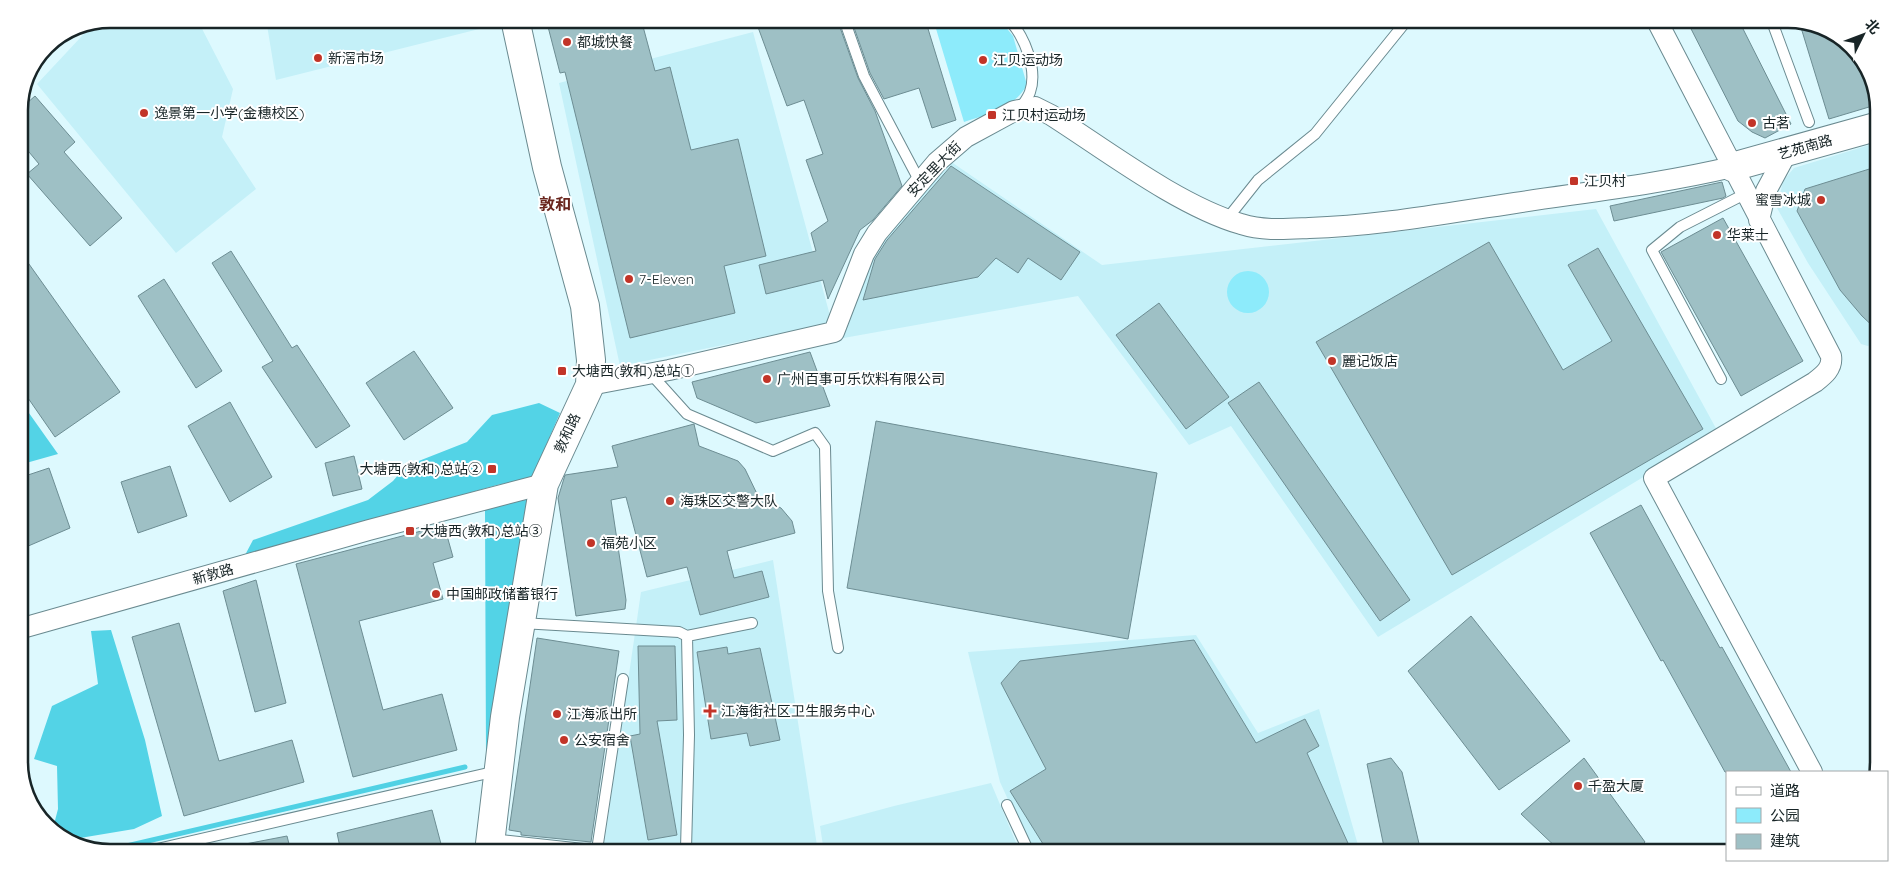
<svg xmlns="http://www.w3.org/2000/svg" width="1898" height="871" font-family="Quicksand,'Noto Sans SC',sans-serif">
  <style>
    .built { fill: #c4f0f8 }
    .green { fill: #8debfb }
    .forest { fill: #53d3e6 }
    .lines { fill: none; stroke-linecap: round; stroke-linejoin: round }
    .stream { stroke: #50d1e4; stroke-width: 5 }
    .building { fill: #9ec0c5; stroke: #6d8d93 }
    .lane-casing { stroke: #6a8a90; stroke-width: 12 }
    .street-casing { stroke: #6a8a90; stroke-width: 22 }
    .secondary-casing { stroke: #6a8a90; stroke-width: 30 }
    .lane { stroke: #fff; stroke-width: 10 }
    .street { stroke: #fff; stroke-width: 20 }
    .secondary { stroke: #fff; stroke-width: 28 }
    .poi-dot { fill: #c23428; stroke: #fff; stroke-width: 2 }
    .labels { text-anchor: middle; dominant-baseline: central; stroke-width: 4; stroke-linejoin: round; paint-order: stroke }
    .poi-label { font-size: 14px; fill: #182527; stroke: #fff; text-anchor: start }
    .street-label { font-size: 14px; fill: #182527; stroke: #fff }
    .quarter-label { font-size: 16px; font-weight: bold; fill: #69251d; stroke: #fff }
    .rim { fill: none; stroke: #182527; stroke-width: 2.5 }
  </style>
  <rect width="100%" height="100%" fill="#ddf9fe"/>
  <path class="built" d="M109,19H197L233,89L222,137L256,189L176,253L37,84L95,22Z
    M266,19H485L487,27L276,80Z
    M753,32L832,323L620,366L559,83Z
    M1879,142V339L1868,346L1861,344L1808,263L1777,208L1783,181L1794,168Z
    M944,157L1102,265L1596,209L1718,432L1378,637L1231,426L1189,445L1078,296L838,339L876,239Z
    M773,560L818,852H603L641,592Z
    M1196,635L1258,733L1319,709L1360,852H1032L1000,782L968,652Z
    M991,783L1020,852H824L820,826L894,806Z"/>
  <path class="green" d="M940,19H999L1013,36L1027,85C1013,109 989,114 964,122L934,22Z
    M1227 292a21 21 0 1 1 42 0a21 21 0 1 1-42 0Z"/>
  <path class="forest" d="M19,399L58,454L19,465Z
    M539,403L560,413L542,455L537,477L497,485L244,557L253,540L368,500L393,481L406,466L467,442L492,415Z
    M525,495L533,502L500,721L486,757L485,510Z
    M111,630L145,740L162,816L134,829L68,840L53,828L58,809L57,766L34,759L52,706L98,684L91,631Z"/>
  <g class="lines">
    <path class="stream" d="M105,851L465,767"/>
  </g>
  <path class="building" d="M546,19H641L655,71L670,67L691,150L738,139L766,256L724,266L735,313L630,338L565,72L560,73Z
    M755,19H837L858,78L875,111L902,186L873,220L860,230L828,299L823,280L766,294L759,265L816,251L811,233L828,221L806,160L823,154L804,100L787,106Z
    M851,19H925L956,120L932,128L919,88L884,99L870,73Z
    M1686,19H1738L1791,124L1765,138L1752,132L1738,121Z
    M1799,21L1824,26L1864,59L1879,104L1829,119Z
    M35,96L75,142L64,152L122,218L90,246L27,174L39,164L19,140V110Z
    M951,166L1080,252L1061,280L1028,258L1018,273L996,258L978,277L863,300L875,259L887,240Z
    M1879,166V332L1862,316L1840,290L1797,211L1805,189Z
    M1722,182L1726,196L1723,198L1614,221L1610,206Z
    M1723,218L1803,361L1741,396L1661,252Z
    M1489,242L1563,370L1612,341L1568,265L1598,248L1703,429L1452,575L1316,342Z
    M19,250L120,392L55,437L19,385Z
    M231,251L292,348L297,345L350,426L316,448L262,367L273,361L212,263Z
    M164,279L222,371L196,388L138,296Z
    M1159,303L1229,397L1186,429L1116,335Z
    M414,351L453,408L404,440L366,383Z
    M810,352L830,406L756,423L697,398L692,382Z
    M1259,382L1410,600L1380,621L1228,403Z
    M230,402L272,477L230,502L188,426Z
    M876,421L1157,473L1128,639L847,588Z
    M694,424L699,446L738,461L745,469L759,498L781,508L792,521L795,533L727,551L734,578L762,571L769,597L700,615L687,567L647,577L626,497L611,500L626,600L625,609L576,616L558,498L565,475L618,467L612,446Z
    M354,456L362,489L333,496L325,463Z
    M170,466L187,516L138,533L121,482Z
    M49,468L70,528L19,550V478Z
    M1641,505L1720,648L1722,647L1791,772H1725L1663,660L1661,661L1590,533Z
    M444,525L453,557L433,563L443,599L359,621L383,710L442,694L457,750L353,777L296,564Z
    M256,580L286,703L255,712L223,591Z
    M1471,616L1570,741L1499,790L1408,671Z
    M179,623L219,761L292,740L304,782L184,816L132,637Z
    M537,638L619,651L591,842L521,835V832L509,830Z
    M1194,640L1256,743L1305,719L1319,746L1307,753L1352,852H1048L1010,791L1046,769L1001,683L1020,661Z
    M638,646H675L677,720L657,721L677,835L648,840L630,736L640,734Z
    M727,647L728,654L760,648L780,740L750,746L747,733L711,739L697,652Z
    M1391,758L1402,772L1421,852H1385L1367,764Z
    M1584,758L1645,842L1636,852H1561L1521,814Z
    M432,810L441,844L403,852H341L337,833Z
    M287,836L291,852H236L235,846Z"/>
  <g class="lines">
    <defs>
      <path id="lane" d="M844,19L864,76L920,182
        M1008,19C1024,35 1038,69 1030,92C1028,98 1023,104 1020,109
        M1771,19L1809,122
        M1227,219L1258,180L1315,134L1408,19
        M651,374L687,414L773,451L815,433L825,447L828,591L838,648
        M1721,379L1652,250L1680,227L1745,194
        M521,623L679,632L687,636L689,735L686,849L684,852
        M687,636L752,623
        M1007,805L1029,852
        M492,839L611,852
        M597,850L623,679
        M144,852L497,771"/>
      <path id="street" d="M1656,19L1831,356C1833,368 1824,375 1815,382L1654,478L1812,772
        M1759,220L1766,191L1787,152
        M590,385L669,370L834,332L864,254L877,233L937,162L966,137L1014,111L1035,107L1051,115C1106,150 1179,206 1241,224C1263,231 1286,229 1309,228C1378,226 1447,213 1515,203C1587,192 1660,184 1732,167
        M19,629L369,530L544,484"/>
      <path id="secondary" d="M1732,167L1879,126
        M489,852L505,717L544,484L590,385L591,360L585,306L547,167L515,19"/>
    </defs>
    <use href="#lane" class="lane-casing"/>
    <use href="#street" class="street-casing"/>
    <use href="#secondary" class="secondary-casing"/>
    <use href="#lane" class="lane"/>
    <use href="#street" class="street"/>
    <use href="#secondary" class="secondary"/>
  </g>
  <g class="poi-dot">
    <circle cx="567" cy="42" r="5"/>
    <circle cx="318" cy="58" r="5"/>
    <circle cx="983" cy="60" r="5"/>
    <circle cx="144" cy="113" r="5"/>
    <rect x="987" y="110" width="10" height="10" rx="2.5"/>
    <circle cx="1752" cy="123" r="5"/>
    <rect x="1569" y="176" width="10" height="10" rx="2.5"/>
    <circle cx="1821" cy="200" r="5"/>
    <circle cx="1717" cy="235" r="5"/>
    <circle cx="629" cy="279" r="5"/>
    <circle cx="1332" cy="361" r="5"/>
    <rect x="557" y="366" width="10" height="10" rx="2.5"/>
    <circle cx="767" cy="379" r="5"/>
    <rect x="487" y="464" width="10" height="10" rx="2.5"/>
    <circle cx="670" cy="501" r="5"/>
    <rect x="405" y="526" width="10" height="10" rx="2.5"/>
    <circle cx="591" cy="543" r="5"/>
    <circle cx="436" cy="594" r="5"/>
    <path d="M707.5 703.5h5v5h5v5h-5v5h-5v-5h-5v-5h5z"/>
    <circle cx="557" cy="714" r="5"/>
    <circle cx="564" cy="740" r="5"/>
    <circle cx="1578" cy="786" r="5"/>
  </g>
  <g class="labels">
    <g class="poi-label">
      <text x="577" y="42">都城快餐</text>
      <text x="328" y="58">新滘市场</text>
      <text x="993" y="60">江贝运动场</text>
      <text x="154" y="113">逸景第一小学(金穗校区)</text>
      <text x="1002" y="115">江贝村运动场</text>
      <text x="1762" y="123">古茗</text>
      <text x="1584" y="181">江贝村</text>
      <text x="1811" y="200" text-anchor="end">蜜雪冰城</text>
      <text x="1727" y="235">华莱士</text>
      <text x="639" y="279">7-Eleven</text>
      <text x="1342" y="361">麗记饭店</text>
      <text x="572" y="371">大塘西(敦和)总站①</text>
      <text x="777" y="379">广州百事可乐饮料有限公司</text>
      <text x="482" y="469" text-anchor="end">大塘西(敦和)总站②</text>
      <text x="680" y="501">海珠区交警大队</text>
      <text x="420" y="531">大塘西(敦和)总站③</text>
      <text x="601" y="543">福苑小区</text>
      <text x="446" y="594">中国邮政储蓄银行</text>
      <text x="721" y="711">江海街社区卫生服务中心</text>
      <text x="567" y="714">江海派出所</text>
      <text x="574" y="740">公安宿舍</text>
      <text x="1588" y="786">千盈大厦</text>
    </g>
    <g class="street-label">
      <text transform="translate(1805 147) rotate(-16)">艺苑南路</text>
      <text transform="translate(934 169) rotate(-46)">安定里大街</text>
      <text transform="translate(567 433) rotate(-65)">敦和路</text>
      <text transform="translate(213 574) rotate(-16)">新敦路</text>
    </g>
    <g class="quarter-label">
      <text x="555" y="204">敦和</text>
    </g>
  </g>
  <path d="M0 0H1898V871H0ZM110 28H1788A82 82 0 0 1 1870 110V762A82 82 0 0 1 1788 844H110A82 82 0 0 1 28 762V110A82 82 0 0 1 110 28Z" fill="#fff" fill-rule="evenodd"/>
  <path class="rim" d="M110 28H1788A82 82 0 0 1 1870 110V762A82 82 0 0 1 1788 844H110A82 82 0 0 1 28 762V110A82 82 0 0 1 110 28Z"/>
  <rect x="1726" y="771" width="162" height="90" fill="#ffffff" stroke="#a3a8a9"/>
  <rect x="1736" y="787" width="25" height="8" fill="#ffffff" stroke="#a3a8a9"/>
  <text x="1770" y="796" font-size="15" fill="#182527">道路</text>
  <rect x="1736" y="808" width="25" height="15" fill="#8debfb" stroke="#a3a8a9"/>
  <text x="1770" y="821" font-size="15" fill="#182527">公园</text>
  <rect x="1736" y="834" width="25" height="15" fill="#9ec0c5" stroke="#a3a8a9"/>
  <text x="1770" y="846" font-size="15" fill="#182527">建筑</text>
  <g transform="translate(1863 35) rotate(48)" stroke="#ffffff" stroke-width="4" paint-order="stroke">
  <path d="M0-4L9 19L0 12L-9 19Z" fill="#182527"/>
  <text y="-8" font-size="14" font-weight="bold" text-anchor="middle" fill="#182527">北</text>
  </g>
</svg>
